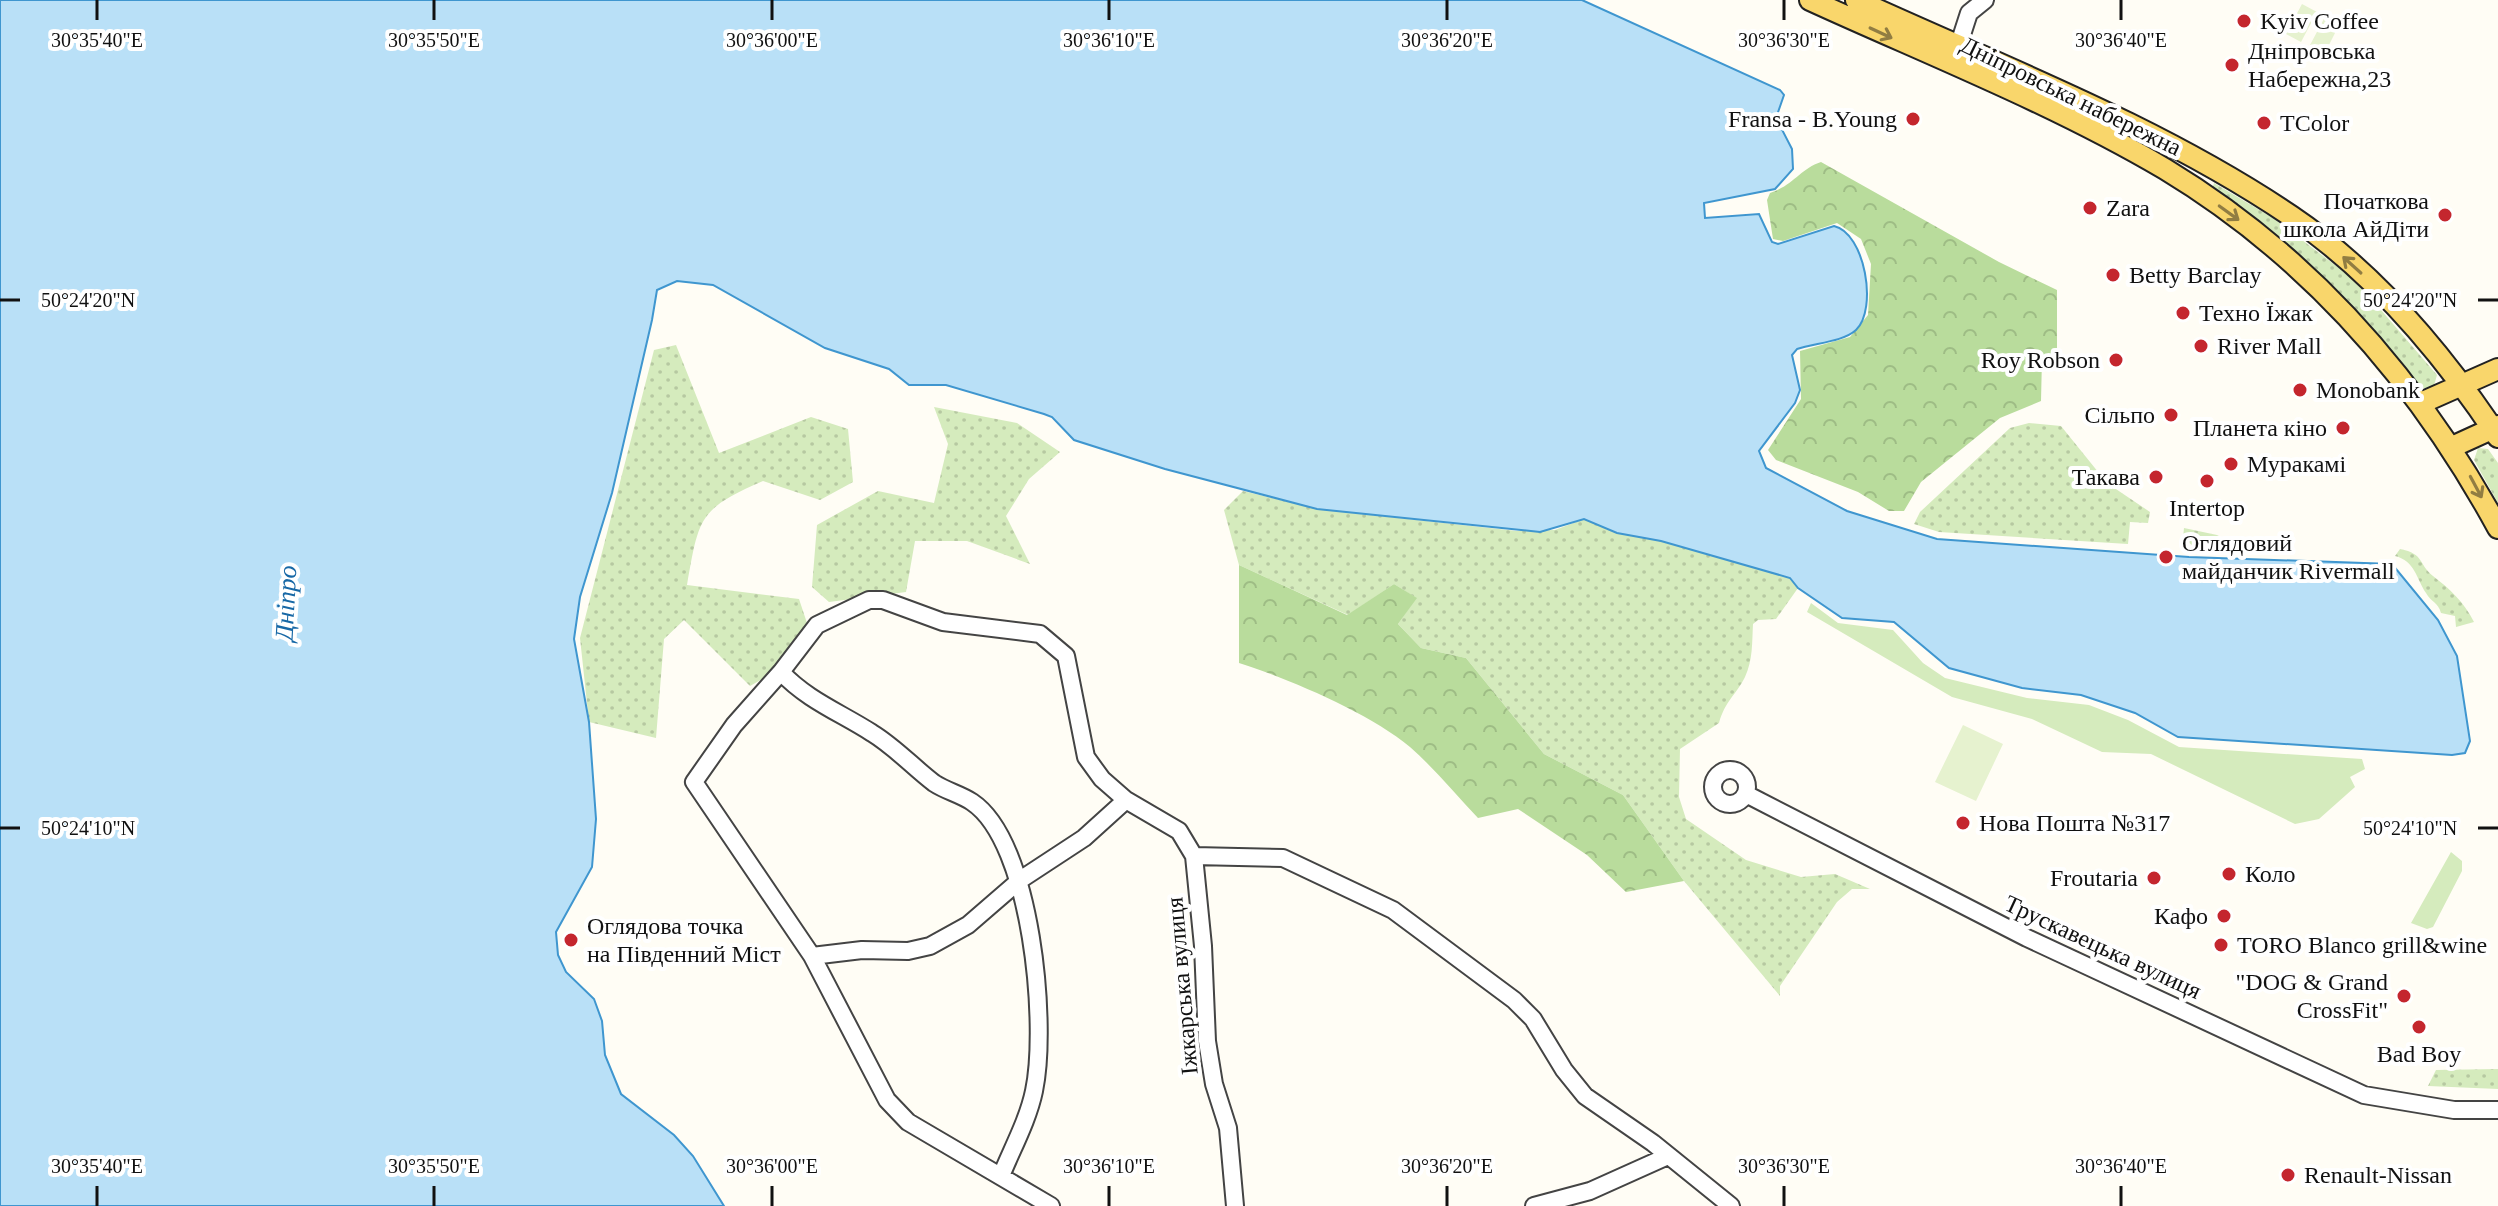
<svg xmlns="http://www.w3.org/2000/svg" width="2498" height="1206" font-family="Georgia,serif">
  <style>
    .grass { fill: url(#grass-dots) }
    .forest { fill: url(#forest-crowns) }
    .park { fill: #d5ebbd }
    .pitch { fill: #e6f2cf }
    .water { fill: #b9e0f7; stroke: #3f96cf; stroke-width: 2 }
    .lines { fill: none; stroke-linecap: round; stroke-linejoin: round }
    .minor-casing { stroke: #444; stroke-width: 20 }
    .major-casing { stroke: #222; stroke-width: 24 }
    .minor { stroke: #fff; stroke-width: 16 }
    .major { stroke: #f9d66b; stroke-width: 20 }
    .oneway { stroke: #917d42 }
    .ticks { fill: none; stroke: #111; stroke-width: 3 }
    .poi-dot { fill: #c4262e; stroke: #fff; stroke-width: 3 }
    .labels { text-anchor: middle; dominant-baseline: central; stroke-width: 8; stroke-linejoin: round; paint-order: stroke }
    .poi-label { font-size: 24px; fill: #111; stroke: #fff; text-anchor: start }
    .street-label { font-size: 24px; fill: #111; stroke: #fff }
    .water-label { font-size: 26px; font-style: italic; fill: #1768a6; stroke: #fff }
    .ticks-label { font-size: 20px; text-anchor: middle; fill: #111; stroke: #fff; stroke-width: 8; stroke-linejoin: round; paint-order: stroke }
  </style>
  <defs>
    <pattern id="grass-dots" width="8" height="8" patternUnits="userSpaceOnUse" patternTransform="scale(2)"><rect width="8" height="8" fill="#d5ebbd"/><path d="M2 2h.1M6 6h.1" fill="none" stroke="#b6c8a1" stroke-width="1.8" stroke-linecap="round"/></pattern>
    <pattern id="forest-crowns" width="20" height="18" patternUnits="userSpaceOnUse" patternTransform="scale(2)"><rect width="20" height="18" fill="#b9dc9c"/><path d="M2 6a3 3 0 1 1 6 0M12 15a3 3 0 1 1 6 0" fill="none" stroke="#9ebc85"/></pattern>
  </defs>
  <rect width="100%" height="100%" fill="#fffdf5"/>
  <path class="grass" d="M2214,183L2273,218L2356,281L2437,375L2433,389L2421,388C2356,308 2296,250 2212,189Z
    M676,345L719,453L811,417L848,429L853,482L820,500L763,481C698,509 699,518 687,585L799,599L808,626L771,674L750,686L684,620L664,639L656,738L589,722L580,638L654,350Z
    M934,407L1017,423L1060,452L1029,479L1006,516L1030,564L967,541H915L906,592L829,602L812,587L817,525L878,491L934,503L948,444Z
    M2029,423L2061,426L2107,483L2150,512L2148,523L2130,522L2128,544L1939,532L1914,524L1920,512L2010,428Z
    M2478,448L2488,449L2498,463V503L2474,460Z
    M1243,491L1317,509L1517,531L1555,530L1584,519L1617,533L1661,541L1790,578L1798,588L1776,619L1758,620L1753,624C1752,642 1753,660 1745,677C1736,695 1725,701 1719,723L1680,749L1679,797L1686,819L1746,860L1801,877L1835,874L1870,889H1852L1837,902L1780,986V996L1684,881L1623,795L1544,754L1466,658L1421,648L1398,624L1416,598L1394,584L1348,615L1239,565L1224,510Z
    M2184,528L2217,535L2232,543L2288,548L2282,553L2197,549L2183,538Z
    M2400,549C2425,554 2418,564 2433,576C2450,589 2464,602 2474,622L2456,627L2455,616L2441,613C2438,602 2431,602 2426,593C2416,578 2415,561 2395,556Z
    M2498,1069V1089L2428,1086L2436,1070Z"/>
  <path class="forest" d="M1821,162L1999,262L2057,290V356L2042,358L2041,401L2000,418L1921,482L1904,511H1889L1858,492L1776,460L1768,450L1801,399L1800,351L1850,337L1868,315L1871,264L1861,239L1837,223L1783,241L1773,239L1767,200L1770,193C1794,185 1800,169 1821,162Z
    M1239,565L1347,615L1394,584L1417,598L1398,624L1421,648L1466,658L1544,754L1623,795L1684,881L1626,892L1587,855L1518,809L1478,818C1456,795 1434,768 1410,747C1369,713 1289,679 1239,663Z"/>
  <path class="park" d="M1811,603L1838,623L1893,630L1923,663L1945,678L2027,698L2089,705L2128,720L2179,747L2362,759L2365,769L2350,777L2355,787L2319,819L2295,824L2151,754L2102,752L2032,719L1952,697L1807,612Z
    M2451,852L2462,861V871L2433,927L2427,929L2411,923Z"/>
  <path class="pitch" d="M2302,4L2317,12L2301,42L2286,34Z
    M2326,15L2340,23L2325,53L2310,45Z
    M1963,725L2003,744L1976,801L1935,782Z"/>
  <path class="water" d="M0,0H1582L1780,90L1784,95L1776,118L1792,149L1793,169L1775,189L1704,203L1705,218L1759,214L1772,242L1778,244L1834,226C1865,233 1878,309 1856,330C1843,342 1814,343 1797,349L1792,355L1800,390L1795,403L1759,451L1766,468L1847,511L1937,539L2189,557L2392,564L2438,620L2457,656L2470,741L2465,753L2452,755L2178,737L2135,713L2081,695L2022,688L1949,668L1894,622L1842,618L1798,588L1790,578L1661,541L1617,533L1584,519L1540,532L1317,509L1165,469L1074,440L1052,417L1044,414L946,385H909L889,369L825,348L713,285L677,281L657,290L652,320L612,493L580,597L574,639L589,722L596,819L592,867L556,932L558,955L566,972L594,999L602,1021L605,1055L621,1094L674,1135L693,1156L724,1206H0Z"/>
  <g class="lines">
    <defs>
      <path id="minor" d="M1958,47L1969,13L1985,0
        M781,672C807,700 841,713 872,733C895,747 913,767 934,783C946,791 960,794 972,802C1032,842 1048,1025 1034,1091C1028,1120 1012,1149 1001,1176
        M1713 787a17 17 0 1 1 34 0a17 17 0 1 1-34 0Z
        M1746,794L2027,938L2364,1095L2454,1110H2498
        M1126,800L1179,831L1194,856L1283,858L1393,910L1514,1000L1533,1019L1564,1070L1585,1096L1653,1143L1731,1206
        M1194,856L1203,946L1207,1041L1214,1084L1228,1128L1235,1206
        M812,956L862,950L908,951L930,946L968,925L1020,880L1084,838L1126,800L1102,779L1086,757L1066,656L1040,634L943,622L883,600H869L817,625L781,672L734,725L694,782L812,956L887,1100L908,1122L1051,1206
        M1534,1206L1590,1191L1668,1156"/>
      <path id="major" d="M1810,0C1928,54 2053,103 2165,169C2309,256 2418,381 2498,528
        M1856,0C2002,67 2158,126 2291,216C2374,272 2443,354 2498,437
        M2421,403L2498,369
        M2452,447L2498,426"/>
    </defs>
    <use href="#minor" class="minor-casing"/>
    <use href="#major" class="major-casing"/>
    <use href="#minor" class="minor"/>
    <use href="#major" class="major"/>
  </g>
  <defs><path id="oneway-shaft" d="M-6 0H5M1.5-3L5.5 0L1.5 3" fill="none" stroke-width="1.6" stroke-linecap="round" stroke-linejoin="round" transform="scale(2)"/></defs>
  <g class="oneway">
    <use href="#oneway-shaft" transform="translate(1881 33) rotate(25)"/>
    <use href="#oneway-shaft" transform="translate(2229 213) rotate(36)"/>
    <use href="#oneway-shaft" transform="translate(2352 265) rotate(-138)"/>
    <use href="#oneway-shaft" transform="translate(2476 487) rotate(62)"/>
  </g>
  <path class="ticks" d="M97,0V20M434,0V20M772,0V20M1109,0V20M1447,0V20M1784,0V20M2121,0V20M0,300H20M2478,300H2498M0,828H20M2478,828H2498M97,1186V1206M434,1186V1206M772,1186V1206M1109,1186V1206M1447,1186V1206M1784,1186V1206M2121,1186V1206"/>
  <g class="poi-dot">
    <circle cx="2244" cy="21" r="8"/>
    <circle cx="2232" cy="65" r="8"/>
    <circle cx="1913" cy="119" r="8"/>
    <circle cx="2264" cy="123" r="8"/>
    <circle cx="2090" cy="208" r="8"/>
    <circle cx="2445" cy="215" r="8"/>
    <circle cx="2113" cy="275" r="8"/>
    <circle cx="2183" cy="313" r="8"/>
    <circle cx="2201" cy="346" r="8"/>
    <circle cx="2116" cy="360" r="8"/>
    <circle cx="2300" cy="390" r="8"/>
    <circle cx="2171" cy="415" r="8"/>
    <circle cx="2343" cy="428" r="8"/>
    <circle cx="2231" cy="464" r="8"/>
    <circle cx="2156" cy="477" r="8"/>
    <circle cx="2207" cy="481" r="8"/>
    <circle cx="2166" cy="557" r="8"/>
    <circle cx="1963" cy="823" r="8"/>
    <circle cx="2229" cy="874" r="8"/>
    <circle cx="2154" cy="878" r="8"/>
    <circle cx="2224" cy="916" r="8"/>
    <circle cx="571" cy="940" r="8"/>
    <circle cx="2221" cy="945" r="8"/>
    <circle cx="2404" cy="996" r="8"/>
    <circle cx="2419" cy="1027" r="8"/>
    <circle cx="2288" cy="1175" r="8"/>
  </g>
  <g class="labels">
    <g class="poi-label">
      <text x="2260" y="21">Kyiv Coffee</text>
      <text x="2248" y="51">Дніпровська<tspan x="2248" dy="28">Набережна,23</tspan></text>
      <text x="1897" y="119" text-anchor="end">Fransa - B.Young</text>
      <text x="2280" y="123">TColor</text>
      <text x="2429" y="201" text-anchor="end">Початкова<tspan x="2429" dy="28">школа АйДіти</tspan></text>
      <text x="2106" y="208">Zara</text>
      <text x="2129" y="275">Betty Barclay</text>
      <text x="2199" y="313">Техно Їжак</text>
      <text x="2217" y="346">River Mall</text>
      <text x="2100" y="360" text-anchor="end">Roy Robson</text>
      <text x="2316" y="390">Monobank</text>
      <text x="2155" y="415" text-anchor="end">Сільпо</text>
      <text x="2327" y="428" text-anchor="end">Планета кіно</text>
      <text x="2247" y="464">Муракамі</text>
      <text x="2140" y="477" text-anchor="end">Такава</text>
      <text x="2207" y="508" text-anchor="middle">Intertop</text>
      <text x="2182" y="543">Оглядовий<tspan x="2182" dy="28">майданчик Rivermall</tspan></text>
      <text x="1979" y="823">Нова Пошта №317</text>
      <text x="2245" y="874">Коло</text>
      <text x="2138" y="878" text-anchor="end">Froutaria</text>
      <text x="2208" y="916" text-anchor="end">Кафо</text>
      <text x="587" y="926">Оглядова точка<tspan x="587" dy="28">на Південний Міст</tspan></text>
      <text x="2237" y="945">TORO Blanco grill&amp;wine</text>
      <text x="2388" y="982" text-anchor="end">"DOG &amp; Grand<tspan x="2388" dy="28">CrossFit"</tspan></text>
      <text x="2419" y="1054" text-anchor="middle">Bad Boy</text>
      <text x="2304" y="1175">Renault-Nissan</text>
    </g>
    <g class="street-label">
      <text transform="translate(2071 96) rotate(26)">Дніпровська набережна</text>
      <text transform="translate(2103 947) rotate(25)">Трускавецька вулиця</text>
      <text transform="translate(1182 986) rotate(-95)">Іжкарська вулиця</text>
    </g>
    <g class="water-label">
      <text transform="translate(286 603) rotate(-87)">Дніпро</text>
    </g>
  </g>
  <g class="ticks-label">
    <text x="97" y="47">30°35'40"E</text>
    <text x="434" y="47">30°35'50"E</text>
    <text x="772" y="47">30°36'00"E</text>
    <text x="1109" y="47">30°36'10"E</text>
    <text x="1447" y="47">30°36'20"E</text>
    <text x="1784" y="47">30°36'30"E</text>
    <text x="2121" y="47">30°36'40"E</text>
    <text x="88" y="307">50°24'20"N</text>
    <text x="2410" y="307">50°24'20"N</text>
    <text x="88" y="835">50°24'10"N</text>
    <text x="2410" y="835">50°24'10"N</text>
    <text x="97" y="1173">30°35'40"E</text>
    <text x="434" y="1173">30°35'50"E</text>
    <text x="772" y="1173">30°36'00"E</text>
    <text x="1109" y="1173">30°36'10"E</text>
    <text x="1447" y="1173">30°36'20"E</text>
    <text x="1784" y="1173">30°36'30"E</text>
    <text x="2121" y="1173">30°36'40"E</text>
  </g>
</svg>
